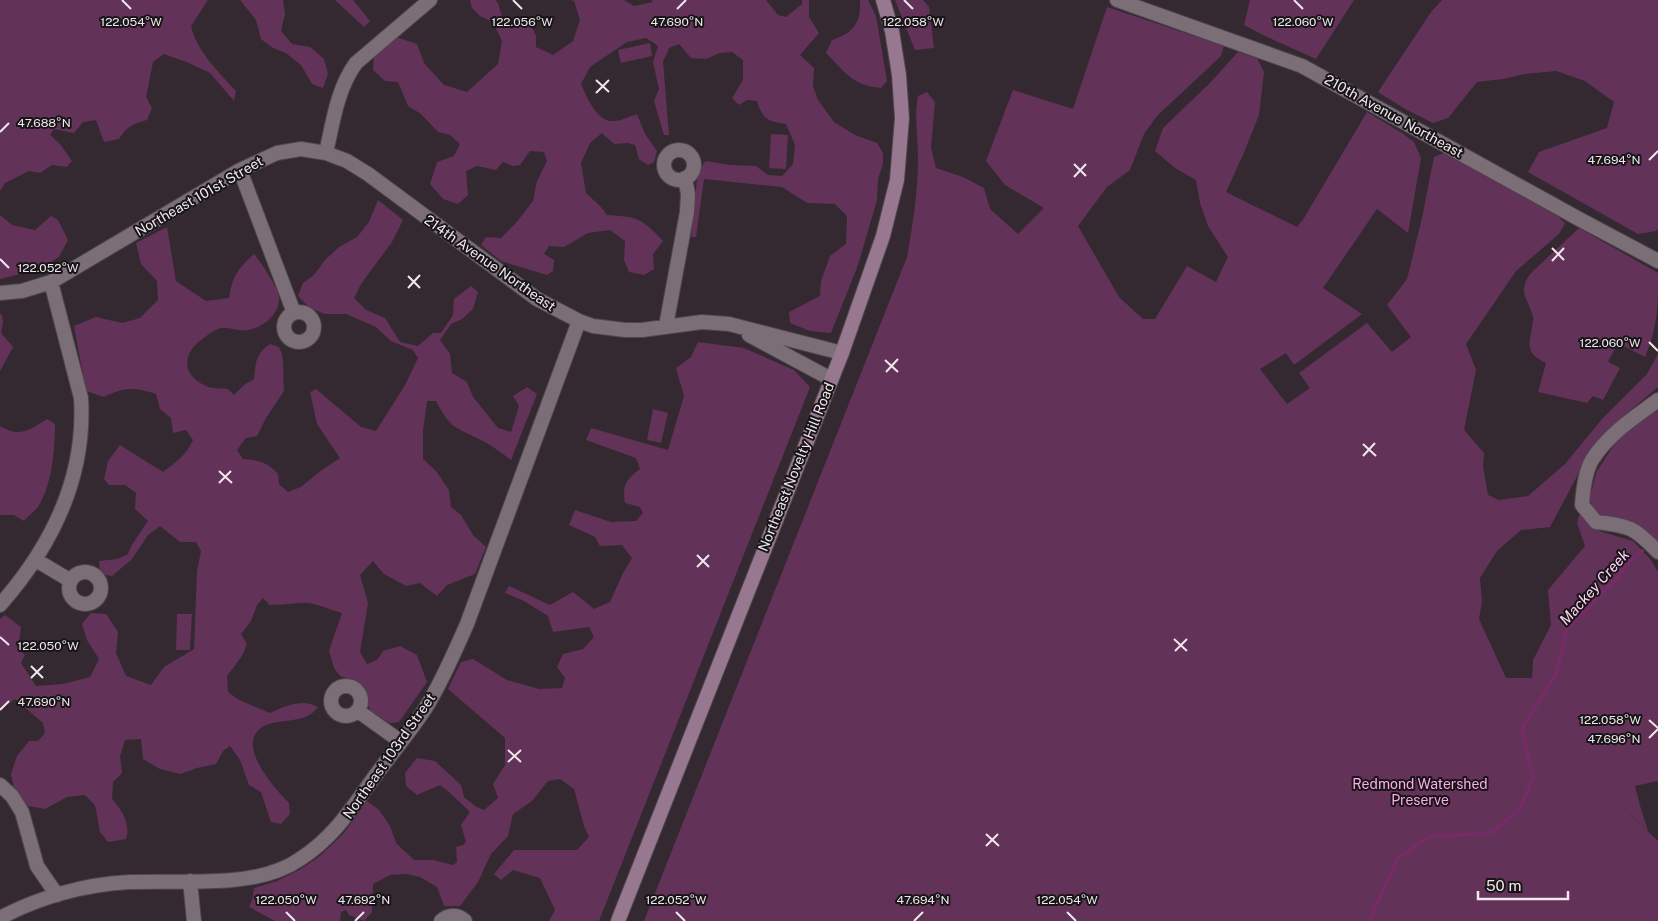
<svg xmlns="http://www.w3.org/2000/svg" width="1658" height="921" font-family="'Public Sans',sans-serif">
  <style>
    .green { fill: #633258 }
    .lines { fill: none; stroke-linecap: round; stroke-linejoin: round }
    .stream { stroke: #732c65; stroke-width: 4 }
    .minor-casing { stroke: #4e454c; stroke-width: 16 }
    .secondary-casing { stroke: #4e454c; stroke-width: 16 }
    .minor { stroke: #7b6e77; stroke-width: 14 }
    .secondary { stroke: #987890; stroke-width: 14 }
    .ticks { fill: none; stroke: #efe8ed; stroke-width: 2 }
    .labels { text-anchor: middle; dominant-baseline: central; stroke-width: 4; stroke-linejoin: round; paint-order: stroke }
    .street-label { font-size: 14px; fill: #efe8ed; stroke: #181417 }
    .park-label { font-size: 14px; fill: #fdabe9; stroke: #181417 }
    .water-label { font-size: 15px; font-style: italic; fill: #fdd3f1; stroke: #181417 }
    .ticks-label { font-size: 12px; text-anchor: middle; fill: #efe8ed; stroke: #181417; stroke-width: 4; stroke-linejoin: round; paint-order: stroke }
  </style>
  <rect width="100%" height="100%" fill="#342931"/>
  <path class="green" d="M0,0H208L191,26C197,52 219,72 236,91L234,101L210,73L189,63L164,54L153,62L146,97L152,108L147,120C133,124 126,127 119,139L104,142L96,120L83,122L74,133L54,129L50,135L60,144L72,161L67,167L52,165L40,173L29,171L5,183L0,191Z
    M240,0H283L285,14L281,31L292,44L310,47L324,59L328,74L323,88L312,84L301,65L286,53L273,48L261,39L256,20Z
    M335,0H353L370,21L364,27Z
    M470,0H495L498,3L504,24L531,25L536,36V47L553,55L573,41L580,20L574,1L571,0H624L634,6L653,2L652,0H766L778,15L786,17L802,4V0H809V17L819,33L800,55L814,68L813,86L818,100L834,122L855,135L877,143L883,153V164L878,179L877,200L858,265L831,333L810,331L790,323L789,312L820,296L821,281L830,256L846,244L847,216L835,204L807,203L782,187L704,179L696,237H691L698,170L706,161L730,165L756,166L768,175L782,176L793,164L795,145L786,124C769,122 762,119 757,101L747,100L739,105L732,98L743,80V60L732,52L720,53L706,59L691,58L679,44L669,48L663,62L669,135H664L654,101L659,89L653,62L658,46L646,38L627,42L590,67L581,84C587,97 597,123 614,121C621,121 630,116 637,114L645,134L657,151L654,162L648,165L639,159L635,145L628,143L614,144L602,133L590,143L581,163L586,193L601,207L607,215C639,217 641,218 663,241L653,254L654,269L644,275L629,272L624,260L625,241L610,230L588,233L564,247L549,246L544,254L554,260L553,271L547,275L501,261L481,245L486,237L501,238L516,223L533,201L537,181L547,161L544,152L530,151L520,165L513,166L503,162L496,170L477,166L466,171L468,195L458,204L443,199L430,184L437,162L454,156L460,144L450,135L438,132L421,114L408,106L398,82L385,81L373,70L374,57L396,37L417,44L424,63L444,85L467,92L498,64L502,41L493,22L480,16L472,8Z
    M860,0H868L876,16L887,81L881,88C852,85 845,72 826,53L832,40C854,33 861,23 860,0Z
    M895,0H923L929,7L934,48L915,50Z
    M1250,0H1354L1316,59L1265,36L1244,25Z
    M1442,0H1658V229L1656,231L1638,234L1528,172L1539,152L1607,128L1614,102L1585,81L1556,71L1525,74L1503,79L1477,82L1448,118L1433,123L1407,110L1378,92L1431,12Z
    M1107,7L1224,46L1221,56L1157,116L1144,134L1130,170L1107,187L1078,226L1119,297L1143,319H1155L1187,266L1216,282L1228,257L1208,226L1200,203L1196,180L1175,168L1155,151L1163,128L1210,83L1238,52L1257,58L1264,72L1259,115L1243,155L1226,192L1297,227L1304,218L1367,112L1402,133L1414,142L1421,158L1408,233L1377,209L1323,288L1362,314L1294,365L1286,353L1260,369L1287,404L1310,388L1299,373L1367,323L1392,352L1411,337L1387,305L1407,279L1422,218L1434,157L1444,153L1557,216L1565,223L1559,234L1516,271L1466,344L1476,370L1464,430L1484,453L1483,467L1488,495L1499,500L1528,496L1565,464L1602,419L1647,374L1658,354V387L1614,424L1590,452L1550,527L1521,530L1497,551L1480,578L1482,601L1479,619L1506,678H1532L1533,660L1551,625L1548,590L1585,546L1577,523L1580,512L1599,531L1633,541L1651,560L1658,572V781L1635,786L1641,809L1648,831L1612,797L1658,841V921H644L907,257C913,224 918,191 918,158C918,137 914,117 918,96L927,92L935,102L931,148L936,168L963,177L984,188L990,209L1018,234L1044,208L1005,185L986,161L1013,90L1073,109Z
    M650,43L652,56L621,63L618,50Z
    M771,134L788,135L786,169L769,168Z
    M378,200L403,220L392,242L361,284L354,298L366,310L385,318L400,342L418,346L433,333H441L453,315L454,299L471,286L478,292L473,309L462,319L451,324L440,340L450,354L452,373L467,382L473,397L498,428L511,432L519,406L513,396L527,387L537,394L511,460C503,454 494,447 485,442C457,427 452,432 436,401H427L423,431V459L436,471L449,490L451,507L461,515L473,535L486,547L475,574L447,585L437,596L420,583L406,586L384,574L373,561L360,575L368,603L360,652L367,664L377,660L383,651L400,646L417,655L427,682L399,722L390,723L370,711L364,690L353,680L340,676L334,668L329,651L342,613C328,609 313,601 298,603C288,604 279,605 270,605L263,598L257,605L251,621L241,634L247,644L242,656L227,676L228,692L239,700L270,713C285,706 302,698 318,707C306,725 278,718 264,726C233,743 275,789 289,803L290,814L281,824L271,822L261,792L249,785L240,760L230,746L223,751L216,764L197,768L180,774L160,769L143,759L141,739L125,740L120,756L122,773L113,782L112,799C122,810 131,824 126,839L108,842L100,832L95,805L85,795L67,797L45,809L28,806L15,793L11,774L17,756L29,741H38L45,733L43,723L15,699L0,710V619L5,615L21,627L18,651L25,654L21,663L36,686L63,684L90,677L99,659L87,640L82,624L91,613L106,614L118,632L116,653L126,676L151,685L164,667L194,649L197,571L201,551L196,542H180L160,526L148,535L132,559L112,576L100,574L99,561L117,559L127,555L133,543L148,521L135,509L136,493L125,485H109L104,479L108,461L120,445L163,472C175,463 187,454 193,440L186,430L173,433L171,418L160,409L156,394C133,387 125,387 104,397L86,391L74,326L96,317L122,323L140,318L158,300L157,281L141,264L136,243L167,227L176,281L206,301L229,298C233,275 237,270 254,254C260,261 279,289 279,297C280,314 264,327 248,330C240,332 230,327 221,328C216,329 209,334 205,337C182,352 180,374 206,386C212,389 221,388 228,389L234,395L244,385L254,379C256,363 255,354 270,344L279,347C286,360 282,375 284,391L266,418L257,436L246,438L237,450L243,459C258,460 268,462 278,474L279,484L288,492L301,487L319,472L340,458L317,424L310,392L316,389L361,427L376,431L405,385L418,358L413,350L391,341L376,327L346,314H325L310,308L298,296L303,283L314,275L325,260L339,247L357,237L369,222Z
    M0,215L12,225L35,230L51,216L58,220L68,240L59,257L40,269L0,279Z
    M1579,228L1658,273C1658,307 1658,326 1645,357L1618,343L1608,362L1620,368L1603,400L1593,396L1587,403L1538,392L1546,363C1527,354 1528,347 1532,328C1532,324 1534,320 1533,317C1529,298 1516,293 1531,273Z
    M0,314L2,315L3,322L1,333L13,347L0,371Z
    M698,342L744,348L794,370L810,387L599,921H549L555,910L540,878L513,870L501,880L494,874L514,850H577L589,837L584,826L574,789L560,779L548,781L532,801L513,814L508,836L491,854L478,882L460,906H444L437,887L420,877L407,874L390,875L373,884L372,912L364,921L349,915L346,910L341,912L340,921H275L249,907L252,900L254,888L277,881L301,869L320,856L343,834L367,801L379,810L390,826L396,843L414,860H433L453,865L457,862L456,847L463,845L466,842L461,825L470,812L450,793L440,785L417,795L406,786L405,773L417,758L435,761L461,785L464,797L475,806L484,810L498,798L493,784L505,765V738L448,689L461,662L473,659L507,680L539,689L562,688L565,678L557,667L563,654L583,649L594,637L589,627L553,632L548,616L524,601L505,593L509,586L550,605L573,592L594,609L610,602L623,573L632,558L622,545L600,546L595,537L569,525L575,510L611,522L636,521L643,513L640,507L625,503C622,485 626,480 640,469L636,458L586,440L591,428L668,450L684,396L676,368L691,357Z
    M1658,407V541L1626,522L1599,518L1589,499L1597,471L1616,442Z
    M653,409L668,413L661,443L647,440Z
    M47,419L55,424C55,450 52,485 38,507C34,512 28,516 24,521L14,515H0V426C19,438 30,430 47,419Z
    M177,614H192L190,650H176Z"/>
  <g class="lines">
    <path class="stream" d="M1369,921L1398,858L1430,836L1462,835L1493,832L1520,808L1533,778L1522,729L1556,674L1567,629L1618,577L1630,560L1642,551"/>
    <defs>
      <path id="minor" d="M1117,0L1302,66L1579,219L1658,261
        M664 165a15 15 0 1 1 30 0a15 15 0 1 1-30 0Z
        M326,153C333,122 337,89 356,63L430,0
        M240,170L294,313
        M0,293L22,291L51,282L240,170L277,153L301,149L326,153L347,161L368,174L537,299L579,321L593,326L625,330H642L702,322L729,324L842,353
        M284 327a15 15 0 1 1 30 0a15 15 0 1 1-30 0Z
        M666,326L687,212L688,194L685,178
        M749,335L831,379
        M1658,400C1635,417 1608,434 1592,460C1585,472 1583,490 1582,505L1596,522C1630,526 1634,527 1658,552
        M36,560L71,581
        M69 588a16 16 0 1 1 32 0a16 16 0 1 1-32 0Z
        M0,605C52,546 86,478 81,398L51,282
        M331 701a15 15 0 1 1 30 0a15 15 0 1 1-30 0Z
        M358,711L400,741
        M0,785L12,796L22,812L37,866L57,895
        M190,881L194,921
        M0,918C39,897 86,884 130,882C164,881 199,883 232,880C256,878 280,873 300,859C334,837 352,808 375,776C392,753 410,732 425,709C442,682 454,653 467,624L579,321
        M441,921C449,914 458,914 465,921"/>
      <path id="secondary" d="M618,921L842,353L883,236L897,180L902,118L899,75L892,31L883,0"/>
    </defs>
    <use href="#minor" class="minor-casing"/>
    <use href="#secondary" class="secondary-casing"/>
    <use href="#minor" class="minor"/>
    <use href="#secondary" class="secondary"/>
  </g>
  <path class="ticks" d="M122,0L131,9M513,0L522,9M904,0L913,9M1294,0L1303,9M677,9L686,0M596,80L609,92M596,93L609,80M0,132L9,123M1649,160L1658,151M1074,164L1086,176M1074,177L1086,164M1552,248L1564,260M0,259L9,268M1552,261L1564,248M408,276L420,288M408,288L420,275M1649,342L1658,351M885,360L898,372M886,372L898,359M1363,444L1376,456M1363,456L1375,443M219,471L232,483M219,483L231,471M697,555L709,567M697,567L709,555M0,637L9,645M1174,639L1187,651M1175,651L1187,639M31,666L43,678M31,678L43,666M0,710L9,701M1649,720L1658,728M1649,738L1658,729M508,750L521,762M508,762L521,750M986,834L999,846M986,846L998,834M286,912L295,921M676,912L685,921M1067,912L1076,921M355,921L364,912M914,921L923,912"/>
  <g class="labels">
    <g class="street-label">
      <text transform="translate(1394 116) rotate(29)">210th Avenue Northeast</text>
      <text transform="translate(199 196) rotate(-30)">Northeast 101st Street</text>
      <text transform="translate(490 263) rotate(35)">214th Avenue Northeast</text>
      <text transform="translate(796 467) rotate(-68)">Northeast Novelty Hill Road</text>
      <text transform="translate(389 756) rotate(-55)">Northeast 103rd Street</text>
    </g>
    <g class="park-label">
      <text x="1420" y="784">Redmond Watershed<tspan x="1420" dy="16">Preserve</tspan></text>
    </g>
    <g class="water-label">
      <text transform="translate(1594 587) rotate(-48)">Mackey Creek</text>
    </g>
  </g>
  <g class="ticks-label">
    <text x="131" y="26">122.054°W</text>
    <text x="522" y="26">122.056°W</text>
    <text x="913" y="26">122.058°W</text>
    <text x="1303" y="26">122.060°W</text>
    <text x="677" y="26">47.690°N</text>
    <text x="44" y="127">47.688°N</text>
    <text x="1614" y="164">47.694°N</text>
    <text x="48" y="272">122.052°W</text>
    <text x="1610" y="347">122.060°W</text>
    <text x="48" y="650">122.050°W</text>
    <text x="44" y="706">47.690°N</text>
    <text x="1610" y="724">122.058°W</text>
    <text x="1614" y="743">47.696°N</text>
    <text x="364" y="904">47.692°N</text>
    <text x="923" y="904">47.694°N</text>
    <text x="286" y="904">122.050°W</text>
    <text x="676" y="904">122.052°W</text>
    <text x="1067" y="904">122.054°W</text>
  </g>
  <path d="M1478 891v8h90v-8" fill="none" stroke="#efe8ed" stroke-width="2.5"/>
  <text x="1486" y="891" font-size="15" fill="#efe8ed" stroke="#181417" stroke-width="4" paint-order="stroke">50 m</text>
</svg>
